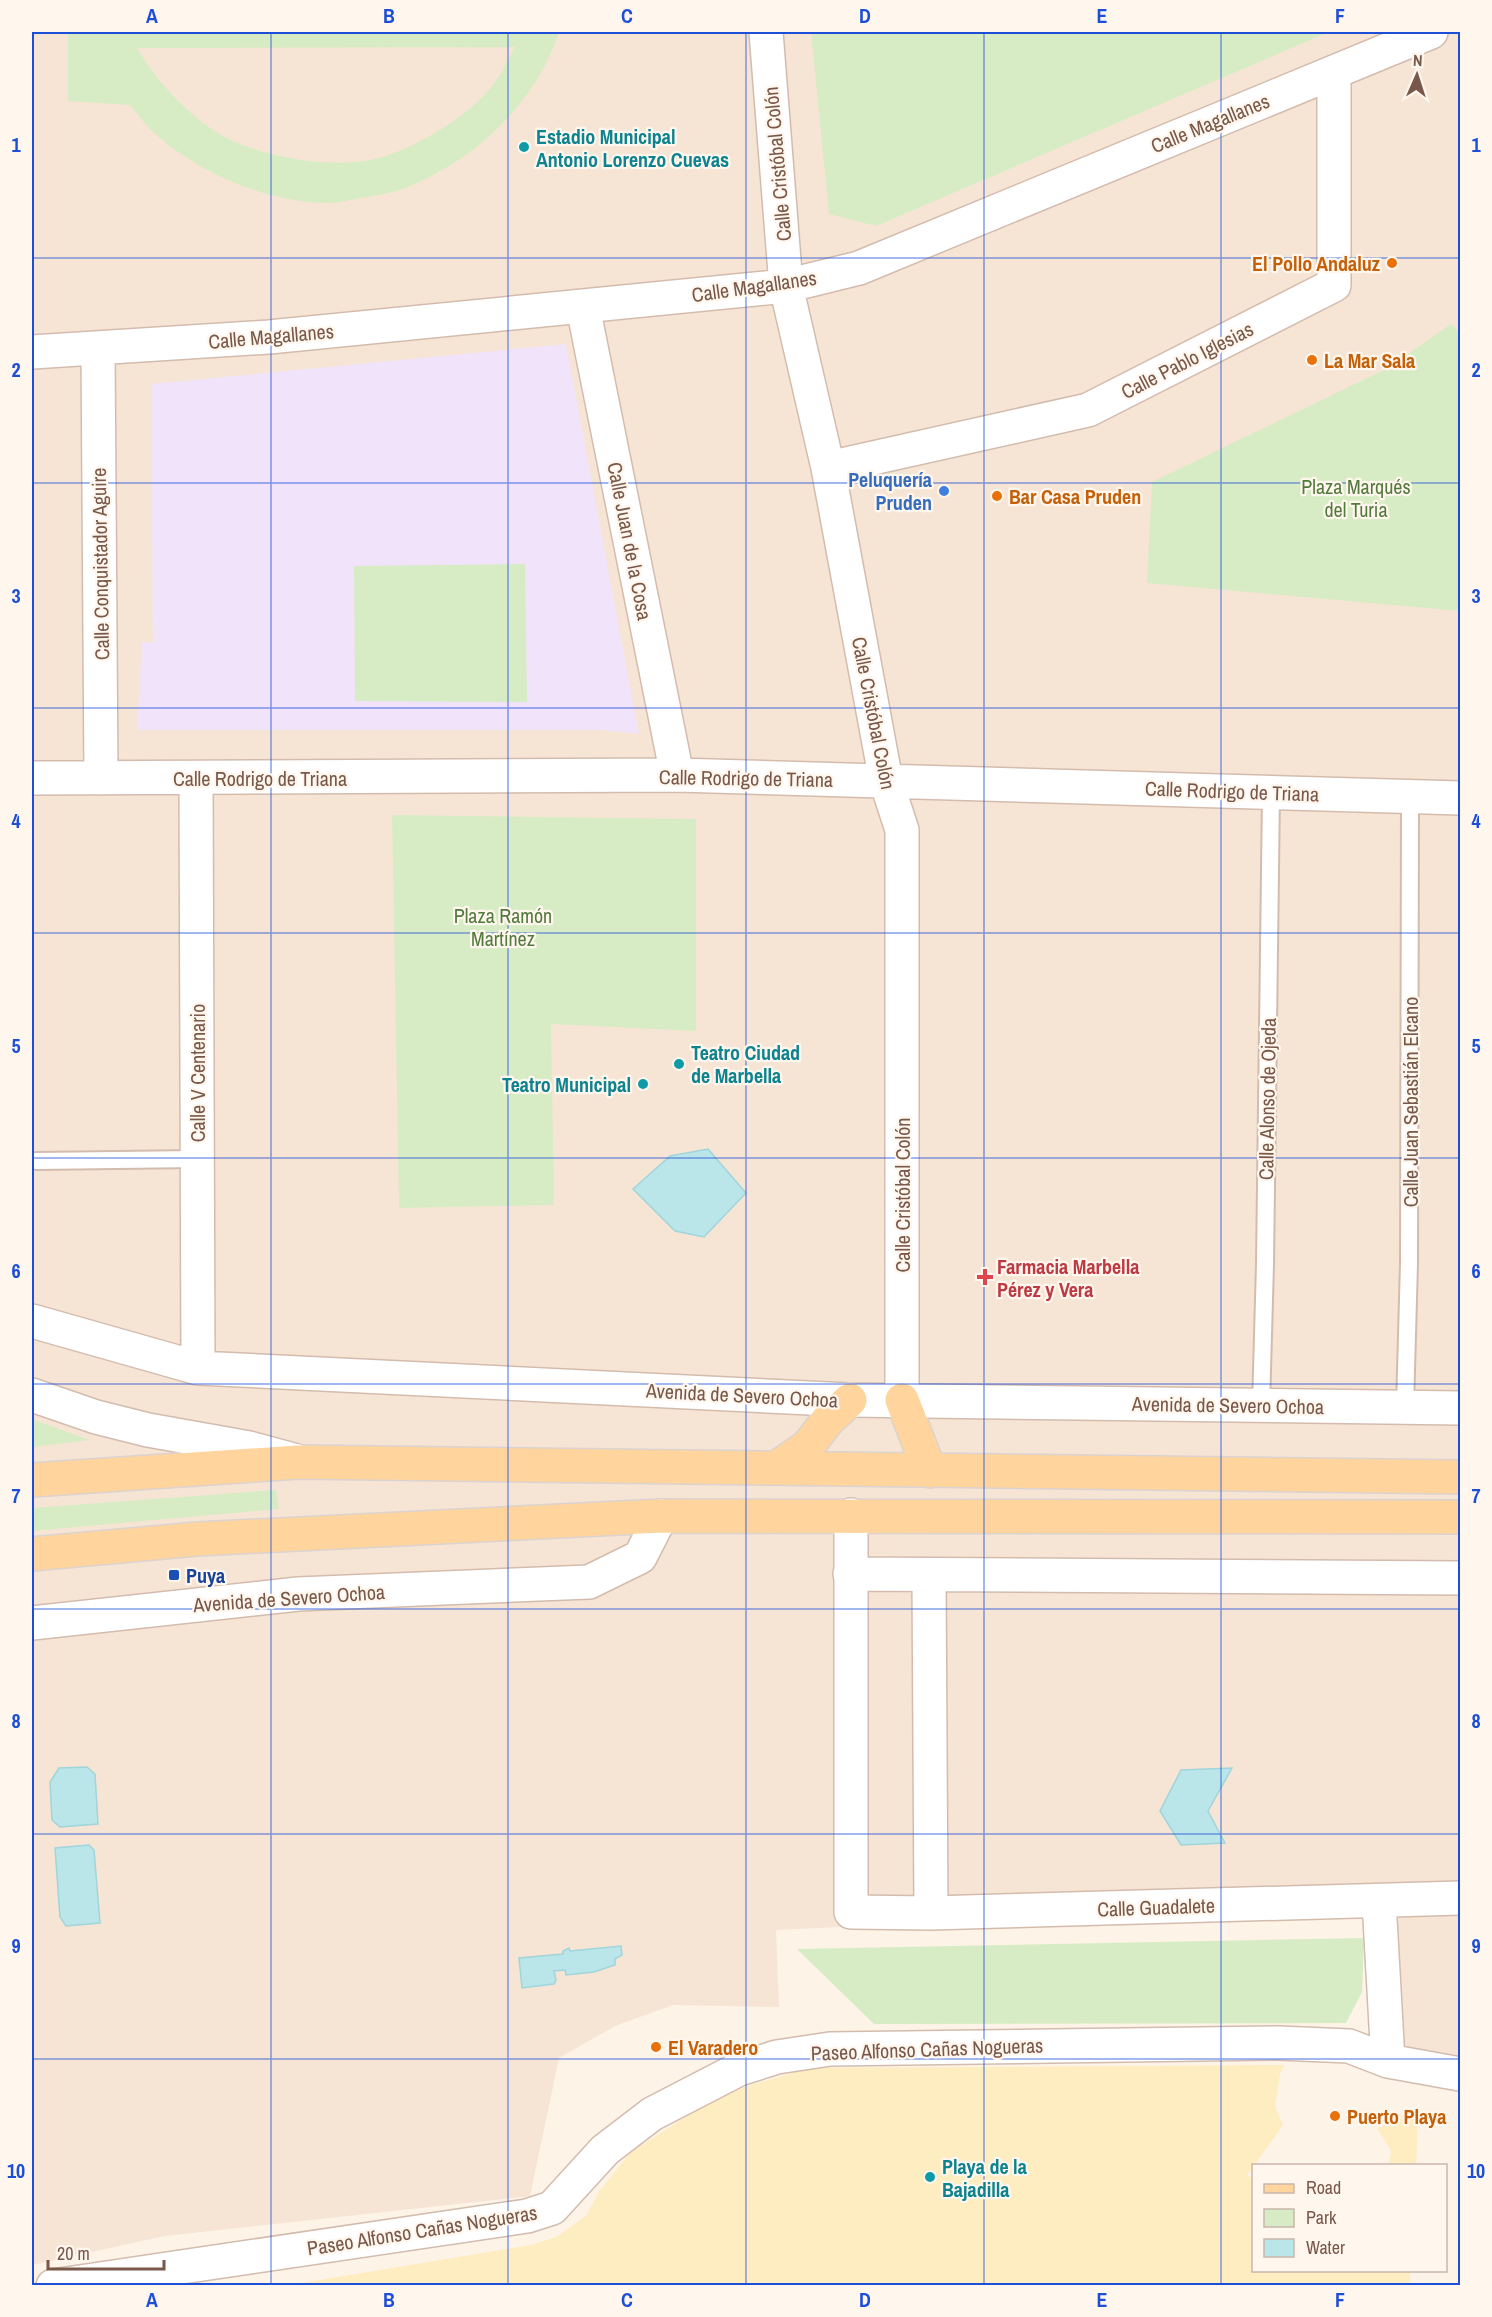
<svg xmlns="http://www.w3.org/2000/svg" width="1492" height="2317" font-family="'Archivo Narrow',sans-serif">
  <style>
    .residential { fill: #f6e5d5 }
    .education { fill: #f0e3fa }
    .green { fill: #d7ecc4; fill-rule: evenodd }
    .sand { fill: #feedc0 }
    .water { fill: #bae5e9; stroke: #9fd5db; stroke-width: 1.5 }
    .lines { fill: none; stroke-linecap: round; stroke-linejoin: round }
    .lane-casing { stroke: #d3bcae; stroke-width: 20 }
    .street-casing { stroke: #d3bcae; stroke-width: 36 }
    .primary-casing { stroke: #dcd3d0; stroke-width: 36 }
    .lane { stroke: #fff; stroke-width: 16 }
    .street { stroke: #fff; stroke-width: 33 }
    .primary { stroke: #ffd49d; stroke-width: 33 }
    .grid { fill: none; stroke: #1d4ed8; stroke-width: 1.5; stroke-opacity: 0.55 }
    .culture-dot { fill: #0f9aa8; stroke: #fff7ee; stroke-width: 2 }
    .food-dot { fill: #e8710a; stroke: #fff7ee; stroke-width: 2 }
    .shop-dot { fill: #3f7fe0; stroke: #fff7ee; stroke-width: 2 }
    .health-dot { fill: #e0444e; stroke: #fff7ee; stroke-width: 2 }
    .transit-dot { fill: #1a4fb4; stroke: #fff7ee; stroke-width: 2 }
    .labels { text-anchor: middle; dominant-baseline: central; stroke-width: 4.5; stroke-linejoin: round; paint-order: stroke }
    .street-label { font-size: 20px; fill: #795749; stroke: #fff7ee }
    .culture-label { font-size: 20px; font-weight: bold; fill: #0d838f; stroke: #fff7ee; text-anchor: start }
    .food-label { font-size: 20px; font-weight: bold; fill: #c56008; stroke: #fff7ee; text-anchor: start }
    .shop-label { font-size: 20px; font-weight: bold; fill: #366cbe; stroke: #fff7ee; text-anchor: end }
    .park-label { font-size: 20px; fill: #537a3e; stroke: #fff7ee }
    .health-label { font-size: 20px; font-weight: bold; fill: #be3a42; stroke: #fff7ee; text-anchor: start }
    .transit-label { font-size: 20px; font-weight: bold; fill: #164399; stroke: #fff7ee; text-anchor: start }
    .neatline { fill: none; stroke: #1d4ed8; stroke-width: 2 }
    .grid-label { font-size: 20px; text-anchor: middle; font-weight: bold; fill: #1d4ed8 }
  </style>
  <rect width="100%" height="100%" fill="#fdf3e7"/>
  <path class="residential" d="M32,32H1460V2074L1388,2061L1379,1901L776,1930L779,2007L673,2005L615,2026L559,2058L530,2196L165,2236L32,2265Z"/>
  <path class="education" d="M566,344L639,734L602,730H137L142,642L153,643L151,384Z"/>
  <path class="green" d="M68,32H559C535,104 477,158 408,187C394,193 375,196 360,198C349,200 338,203 328,203C267,203 199,173 154,133C145,125 138,114 130,105L68,101ZM515,47C508,60 501,75 492,86C469,116 421,144 386,156C337,172 253,158 210,128C180,107 156,79 137,48Z
    M811,32H1329L876,226L829,214Z
    M1451,324L1460,333V611L1147,583L1152,482L1388,368Z
    M525,564L527,702L355,701L354,566Z
    M392,815L696,819V1031L551,1024L554,1205L399,1208Z
    M32,1419L89,1440L32,1447Z
    M276,1490L279,1509L32,1531V1508Z
    M1364,1938L1362,1992L1346,2023L874,2024L797,1949Z"/>
  <path class="sand" d="M1284,2065L1280,2074L1275,2107L1283,2125L1247,2175L1253,2179L1254,2270L1410,2271V2286H283L531,2245L556,2237L586,2216L600,2190L630,2153L704,2105L745,2087L809,2068Z
    M1418,2113L1416,2165H1389L1391,2151L1377,2128L1401,2117Z"/>
  <path class="water" d="M708,1149L746,1193L704,1237L675,1231L633,1189L670,1156Z
    M87,1767L95,1774L98,1824L60,1827L52,1820L50,1782L59,1768Z
    M1232,1768L1208,1811L1225,1843L1181,1845L1160,1811L1181,1770Z
    M89,1845L94,1850L100,1923L66,1926L60,1917L55,1848Z
    M621,1946L622,1955L615,1959V1965L594,1972L566,1975L565,1970L554,1971L556,1980L554,1984L522,1988L519,1958L563,1954V1951L569,1948L570,1951Z"/>
  <g class="lines">
    <defs>
      <path id="lane" d="M36,1161L197,1159
        M1261,1406L1265,1264L1271,792
        M1405,1407L1409,1263L1410,796"/>
      <path id="street" d="M766,32L786,286L828,468L886,781L902,830V1400
        M583,307L677,775
        M98,349L101,778
        M32,352L269,337L786,286L859,268L1431,32
        M828,468L1088,410L1334,285V72
        M32,778L677,775L1460,798
        M196,778L198,1368
        M32,1321L198,1368L850,1400L1460,1408
        M32,1395L96,1417L148,1430L249,1448L297,1461
        M851,1515V1912L931,1913L1460,1898
        M850,1574L1460,1578
        M929,1576L931,1913
        M32,1623L298,1594L589,1582L640,1557L661,1516
        M1379,1901L1388,2061
        M53,2286L527,2216L552,2208L605,2150L652,2114L739,2069L777,2057L830,2049L1279,2043L1349,2046L1388,2061L1460,2074"/>
      <path id="primary" d="M902,1400L930,1471
        M776,1468L808,1446L828,1420L850,1400
        M32,1480L299,1462L1460,1477
        M32,1554L197,1539L661,1516L1460,1517"/>
    </defs>
    <use href="#lane" class="lane-casing"/>
    <use href="#street" class="street-casing"/>
    <use href="#primary" class="primary-casing"/>
    <use href="#lane" class="lane"/>
    <use href="#street" class="street"/>
    <use href="#primary" class="primary"/>
  </g>
  <path class="grid" d="M271,32V2286M508,32V2286M746,32V2286M984,32V2286M1221,32V2286M32,258H1460M32,483H1460M32,708H1460M32,933H1460M32,1158H1460M32,1384H1460M32,1609H1460M32,1834H1460M32,2059H1460"/>
  <g class="culture-dot">
    <circle cx="524" cy="147" r="6"/>
    <circle cx="679" cy="1064" r="6"/>
    <circle cx="643" cy="1084" r="6"/>
    <circle cx="930" cy="2177" r="6"/>
  </g>
  <g class="food-dot">
    <circle cx="1392" cy="263" r="6"/>
    <circle cx="1312" cy="360" r="6"/>
    <circle cx="997" cy="496" r="6"/>
    <circle cx="656" cy="2047" r="6"/>
    <circle cx="1335" cy="2116" r="6"/>
  </g>
  <circle class="shop-dot" cx="944" cy="491" r="6"/>
  <path class="health-dot" d="M982 1268h6v6h6v6h-6v6h-6v-6h-6v-6h6z"/>
  <rect class="transit-dot" x="168" y="1569" width="12" height="12" rx="3"/>
  <g class="labels">
    <g class="street-label">
      <text transform="translate(1210 123) rotate(-22)">Calle Magallanes</text>
      <text transform="translate(777 164) rotate(-95)">Calle Cristóbal Colón</text>
      <text transform="translate(754 286) rotate(-8)">Calle Magallanes</text>
      <text transform="translate(271 336) rotate(-5)">Calle Magallanes</text>
      <text transform="translate(1187 360) rotate(-27)">Calle Pablo Iglesias</text>
      <text transform="translate(630 541) rotate(79)">Calle Juan de la Cosa</text>
      <text transform="translate(100 564) rotate(-91)">Calle Conquistador Aguire</text>
      <text transform="translate(874 713) rotate(79)">Calle Cristóbal Colón</text>
      <text x="260" y="778">Calle Rodrigo de Triana</text>
      <text transform="translate(746 778) rotate(1)">Calle Rodrigo de Triana</text>
      <text transform="translate(1232 791) rotate(2)">Calle Rodrigo de Triana</text>
      <text transform="translate(197 1073) rotate(-90)">Calle V Centenario</text>
      <text transform="translate(1267 1099) rotate(-89)">Calle Alonso de Ojeda</text>
      <text transform="translate(1410 1102) rotate(-90)">Calle Juan Sebastián Elcano</text>
      <text transform="translate(902 1195) rotate(-90)">Calle Cristóbal Colón</text>
      <text transform="translate(742 1395) rotate(3)">Avenida de Severo Ochoa</text>
      <text transform="translate(1228 1405) rotate(1)">Avenida de Severo Ochoa</text>
      <text transform="translate(289 1598) rotate(-4)">Avenida de Severo Ochoa</text>
      <text transform="translate(1156 1907) rotate(-2)">Calle Guadalete</text>
      <text transform="translate(927 2049) rotate(-2)">Paseo Alfonso Cañas Nogueras</text>
      <text transform="translate(422 2230) rotate(-9)">Paseo Alfonso Cañas Nogueras</text>
    </g>
    <g class="culture-label">
      <text x="536" y="136">Estadio Municipal<tspan x="536" dy="23">Antonio Lorenzo Cuevas</tspan></text>
      <text x="691" y="1052">Teatro Ciudad<tspan x="691" dy="23">de Marbella</tspan></text>
      <text x="631" y="1084" text-anchor="end">Teatro Municipal</text>
      <text x="942" y="2166">Playa de la<tspan x="942" dy="23">Bajadilla</tspan></text>
    </g>
    <g class="food-label">
      <text x="1380" y="263" text-anchor="end">El Pollo Andaluz</text>
      <text x="1324" y="360">La Mar Sala</text>
      <text x="1009" y="496">Bar Casa Pruden</text>
      <text x="668" y="2047">El Varadero</text>
      <text x="1347" y="2116">Puerto Playa</text>
    </g>
    <g class="shop-label">
      <text x="932" y="479">Peluquería<tspan x="932" dy="23">Pruden</tspan></text>
    </g>
    <g class="park-label">
      <text x="1356" y="486">Plaza Marqués<tspan x="1356" dy="23">del Turia</tspan></text>
      <text x="503" y="915">Plaza Ramón<tspan x="503" dy="23">Martínez</tspan></text>
    </g>
    <g class="health-label">
      <text x="997" y="1266">Farmacia Marbella<tspan x="997" dy="23">Pérez y Vera</tspan></text>
    </g>
    <g class="transit-label">
      <text x="186" y="1575">Puya</text>
    </g>
  </g>
  <rect width="1492" height="2317" fill="none" stroke="#fff7ee" stroke-width="66"/>
  <rect x="1252" y="2164" width="195" height="108" fill="#fff7ee" stroke="#c9b7ac" stroke-width="1.5"/>
  <rect x="1264" y="2184" width="30" height="9" fill="#ffd49d" stroke="#c9b7ac" stroke-width="1.5"/>
  <text x="1306" y="2194" font-size="18" fill="#795749">Road</text>
  <rect x="1264" y="2209" width="30" height="18" fill="#d7ecc4" stroke="#c9b7ac" stroke-width="1.5"/>
  <text x="1306" y="2224" font-size="18" fill="#795749">Park</text>
  <rect x="1264" y="2239" width="30" height="18" fill="#bae5e9" stroke="#c9b7ac" stroke-width="1.5"/>
  <text x="1306" y="2254" font-size="18" fill="#795749">Water</text>
  <g transform="translate(1417 75) rotate(3)" stroke="#fff7ee" stroke-width="4.5" paint-order="stroke">
  <path d="M0-4.5L10 22L0 15L-10 22Z" fill="#795749"/>
  <text y="-9" font-size="16" font-weight="bold" text-anchor="middle" fill="#795749">N</text>
  </g>
  <path d="M48 2260v9h116v-9" fill="none" stroke="#795749" stroke-width="3"/>
  <text x="57" y="2260" font-size="18" fill="#795749" stroke="#fff7ee" stroke-width="4.5" paint-order="stroke">20 m</text>
  <rect x="33" y="33" width="1426" height="2251" class="neatline"/>
  <g class="grid-label">
    <text x="152" y="23">A</text>
    <text x="389" y="23">B</text>
    <text x="627" y="23">C</text>
    <text x="865" y="23">D</text>
    <text x="1102" y="23">E</text>
    <text x="1340" y="23">F</text>
    <text x="16" y="152">1</text>
    <text x="1476" y="152">1</text>
    <text x="16" y="377">2</text>
    <text x="1476" y="377">2</text>
    <text x="16" y="603">3</text>
    <text x="1476" y="603">3</text>
    <text x="16" y="828">4</text>
    <text x="1476" y="828">4</text>
    <text x="16" y="1053">5</text>
    <text x="1476" y="1053">5</text>
    <text x="16" y="1278">6</text>
    <text x="1476" y="1278">6</text>
    <text x="16" y="1503">7</text>
    <text x="1476" y="1503">7</text>
    <text x="16" y="1728">8</text>
    <text x="1476" y="1728">8</text>
    <text x="16" y="1953">9</text>
    <text x="1476" y="1953">9</text>
    <text x="16" y="2178">10</text>
    <text x="1476" y="2178">10</text>
    <text x="152" y="2307">A</text>
    <text x="389" y="2307">B</text>
    <text x="627" y="2307">C</text>
    <text x="865" y="2307">D</text>
    <text x="1102" y="2307">E</text>
    <text x="1340" y="2307">F</text>
  </g>
</svg>
